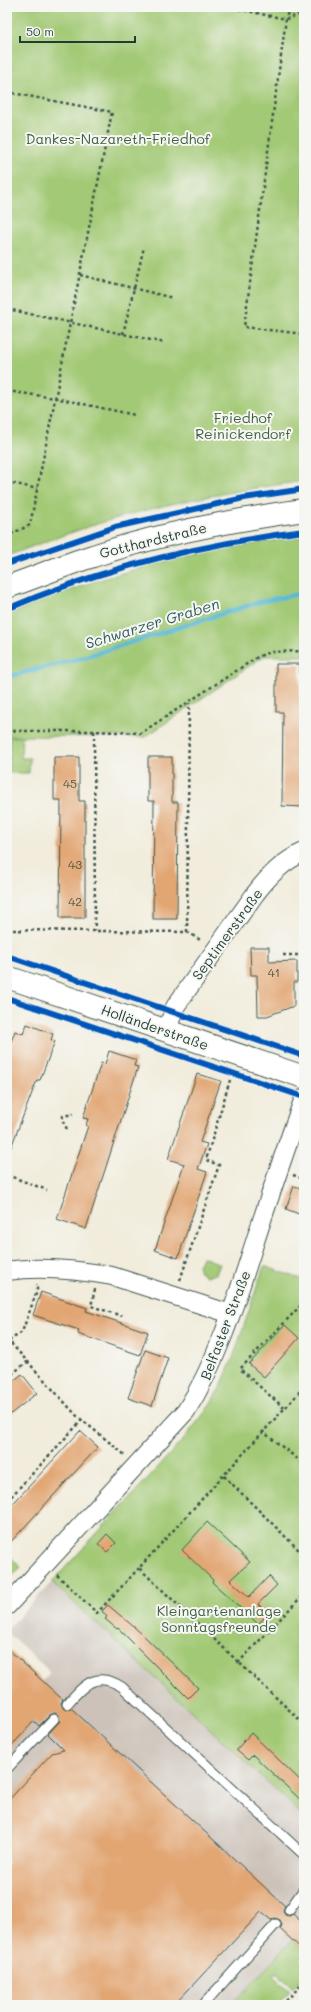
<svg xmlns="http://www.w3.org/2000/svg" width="311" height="2012" font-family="Mali,sans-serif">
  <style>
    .industrial { fill: #ccc2b9 }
    .green { fill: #a2c974; stroke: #608354 }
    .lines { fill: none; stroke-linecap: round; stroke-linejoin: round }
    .stream { stroke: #57b9d5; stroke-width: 4.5 }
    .building { fill: #e2a673 }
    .service-casing { stroke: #3e574d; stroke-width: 11 }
    .minor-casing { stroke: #3e574d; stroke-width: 20 }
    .tertiary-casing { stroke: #3e574d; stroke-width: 24 }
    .secondary-casing { stroke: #3e574d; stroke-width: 24 }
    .path { stroke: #3e574d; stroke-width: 2.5; stroke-dasharray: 3 3; stroke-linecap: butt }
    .service { stroke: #fff; stroke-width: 9 }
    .minor { stroke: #fff; stroke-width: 18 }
    .tertiary { stroke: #fff; stroke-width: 22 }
    .secondary { stroke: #fff; stroke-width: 22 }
    .cycleway-casing { stroke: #f6f6f2; stroke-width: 8 }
    .cycleway { stroke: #0057b8; stroke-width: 6 }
    .labels { text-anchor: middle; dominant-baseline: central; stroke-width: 4; stroke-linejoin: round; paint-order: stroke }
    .number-label { font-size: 12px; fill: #505744 }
    .park-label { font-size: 14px; fill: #406044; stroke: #f6f6f2 }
    .street-label { font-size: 14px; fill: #1f3d34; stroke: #f6f6f2 }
    .water-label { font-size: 15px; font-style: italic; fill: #2d5c5c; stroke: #f6f6f2 }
  </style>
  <rect width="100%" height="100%" fill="#f6f6f2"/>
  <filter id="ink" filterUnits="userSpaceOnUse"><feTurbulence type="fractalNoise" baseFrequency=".025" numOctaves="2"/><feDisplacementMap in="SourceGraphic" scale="8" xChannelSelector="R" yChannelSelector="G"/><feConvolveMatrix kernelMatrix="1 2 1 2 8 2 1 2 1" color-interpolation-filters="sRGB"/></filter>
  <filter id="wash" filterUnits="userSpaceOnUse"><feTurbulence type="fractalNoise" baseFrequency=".012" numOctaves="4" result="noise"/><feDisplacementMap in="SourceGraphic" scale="16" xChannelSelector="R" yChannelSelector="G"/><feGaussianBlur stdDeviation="0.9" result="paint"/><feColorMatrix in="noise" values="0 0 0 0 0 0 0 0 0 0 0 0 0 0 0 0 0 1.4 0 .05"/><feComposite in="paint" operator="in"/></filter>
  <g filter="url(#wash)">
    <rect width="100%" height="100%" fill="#f1ecdb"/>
    <path class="industrial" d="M52,1582L304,1816V1947L234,2005H7V1723L50,1672L7,1632V1630Z"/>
    <path class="green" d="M7,7H304V481C245,489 186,499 128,515C87,526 47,541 7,556Z
      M304,536V656H264L145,737L7,736V615C101,573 202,549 304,536Z
      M10,737H22L21,758H30L29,773H9Z
      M203,1257L220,1264L216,1274L206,1276L200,1272L198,1265Z
      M264,1266L304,1280V1816L52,1582L182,1441L206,1411L221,1386L233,1358Z
      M7,1554L21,1567L7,1582Z
      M292,1940L304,1951V1954L300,1958L304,1962V1977L293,1988L276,1972L273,1976L290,1991L277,2005H232Z"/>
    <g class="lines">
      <path class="stream" d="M7,677L81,658L263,601L304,593"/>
    </g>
    <g id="blocks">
      <path class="building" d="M276,664H300V712H304V807L282,806L283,712H276Z
        M54,757H79V801H85V918H60L61,800H54Z
        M148,757H172V802H178L177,919H153L154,801H148Z
        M250,947H269V962L297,961V982H294V1006L267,1016H258L257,975H251Z
        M27,1024L53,1034L51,1040L55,1041L40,1080H37L8,1155L7,1052L15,1031L23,1034Z
        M109,1051L136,1060L134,1066L138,1067L86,1229L57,1219L88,1126L86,1125L88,1119L83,1118L101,1063L105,1064Z
        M197,1074L221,1081L200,1142L207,1144L198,1169L207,1172L178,1258L155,1250L184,1164L168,1159Z
        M294,1186L304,1189V1216L286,1209Z
        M41,1292L87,1308L86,1311L148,1332L140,1355L78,1334L79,1330L33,1315Z
        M285,1325L299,1338L264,1377L249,1364Z
        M145,1350L168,1358L152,1406L128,1398Z
        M22,1374L37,1393L7,1417V1386Z
        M80,1431L98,1447L7,1546V1510Z
        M207,1522L250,1562L230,1580L249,1597L269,1576L277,1585L258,1604L268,1614L258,1624L212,1582L213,1580L182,1550Z
        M107,1534L116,1543L107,1552L98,1544Z
        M108,1605L141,1633L198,1688L188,1698L118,1628L117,1629L105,1619L107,1617L102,1611Z
        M7,1648L63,1700L61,1703L63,1708L66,1710L71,1708L285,1906L283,1910L285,1915L289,1916L293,1914L304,1924V1951L280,1929L282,1925L280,1920L275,1918L271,1920L261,1912L174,2005H7V1802L52,1753L64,1750L48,1734L60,1721L58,1715L55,1713L50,1715L39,1726L34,1721L7,1751Z
        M251,1733L304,1784V1803L253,1755L248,1760L236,1750Z"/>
    </g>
  </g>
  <g filter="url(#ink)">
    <use href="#blocks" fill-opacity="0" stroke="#3e574d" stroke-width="1"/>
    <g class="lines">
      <defs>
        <path id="service" d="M67,1704C84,1685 96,1670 122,1687L304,1855
          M7,1769L54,1719
          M289,1910L304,1889
          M203,2005L276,1924"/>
        <path id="minor" d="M167,1030L175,1007L255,894C269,876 283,861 304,852
          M7,1271C41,1266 78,1270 112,1276L231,1314
          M7,1606L186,1411C216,1363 233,1310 250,1257C267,1204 285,1150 304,1098"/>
        <path id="tertiary" d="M7,977L304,1077"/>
        <path id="secondary" d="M7,587C36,577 64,565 93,556C161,533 233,520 304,510"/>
      </defs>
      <use href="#service" class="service-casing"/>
      <use href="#minor" class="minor-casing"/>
      <use href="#tertiary" class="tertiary-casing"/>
      <use href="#secondary" class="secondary-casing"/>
      <path class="path" d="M227,7L286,19L244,327L304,334
        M289,7L286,19L304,13
        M7,92L112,112L30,525L7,536
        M80,275L173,298
        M7,309L165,343
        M123,334L144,247
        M7,391L55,398L135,415
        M7,482L38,489
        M7,731H94L141,733L259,656L272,652L304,651
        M94,731L95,931
        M7,930L187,932L202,941
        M187,932L189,703
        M283,955H304
        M303,1050L304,1037
        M67,1129L62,1120L63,1116L73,1114
        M7,1175L47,1190
        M293,1175L304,1179
        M180,1280L219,1165L206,1160L230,1080
        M95,1289L91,1306L122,1316
        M7,1339L77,1416L125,1455
        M9,1341L22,1332L37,1291V1284
        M7,1378L27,1362
        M304,1387L139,1568L304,1724
        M284,1408L240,1369L304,1302
        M262,1431L304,1464
        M224,1476L304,1555
        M7,1501L82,1420
        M57,1575L97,1613L139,1568
        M238,1663L304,1594
        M282,2005L304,1982"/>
      <use href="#service" class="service"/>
      <use href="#minor" class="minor"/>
      <use href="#tertiary" class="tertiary"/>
      <use href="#secondary" class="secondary"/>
      <defs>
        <path id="cycleway" d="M7,564L115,527L244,498L304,489
          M7,609C101,568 203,544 304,531
          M7,956L304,1056
          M7,998L304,1097"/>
      </defs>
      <use href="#cycleway" class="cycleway-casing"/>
      <use href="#cycleway" class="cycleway"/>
    </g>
  </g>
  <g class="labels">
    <g class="number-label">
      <text x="70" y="783">45</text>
      <text x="75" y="864">43</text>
      <text x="75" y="901">42</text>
      <text x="274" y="972">41</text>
    </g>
    <g class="park-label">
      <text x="118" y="138">Dankes-Nazareth-Friedhof</text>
      <text x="243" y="417">Friedhof<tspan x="243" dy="16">Reinickendorf</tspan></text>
      <text x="219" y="1610">Kleingartenanlage<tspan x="219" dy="16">Sonntagsfreunde</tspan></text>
    </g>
    <g class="street-label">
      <text transform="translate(153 540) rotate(-14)">Gotthardstraße</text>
      <text transform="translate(227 934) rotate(-54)">Septimerstraße</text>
      <text transform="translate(155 1027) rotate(19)">Holländerstraße</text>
      <text transform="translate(225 1325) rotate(-69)">Belfaster Straße</text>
    </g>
    <g class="water-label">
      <text transform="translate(152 623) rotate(-17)">Schwarzer Graben</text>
    </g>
  </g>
  <rect width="311" height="2012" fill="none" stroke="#f6f6f2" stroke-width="24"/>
  <path d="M20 36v6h115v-6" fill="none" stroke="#1f3d34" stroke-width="2"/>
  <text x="26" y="36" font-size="12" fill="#1f3d34" stroke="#f6f6f2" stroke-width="3" paint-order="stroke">50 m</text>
</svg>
